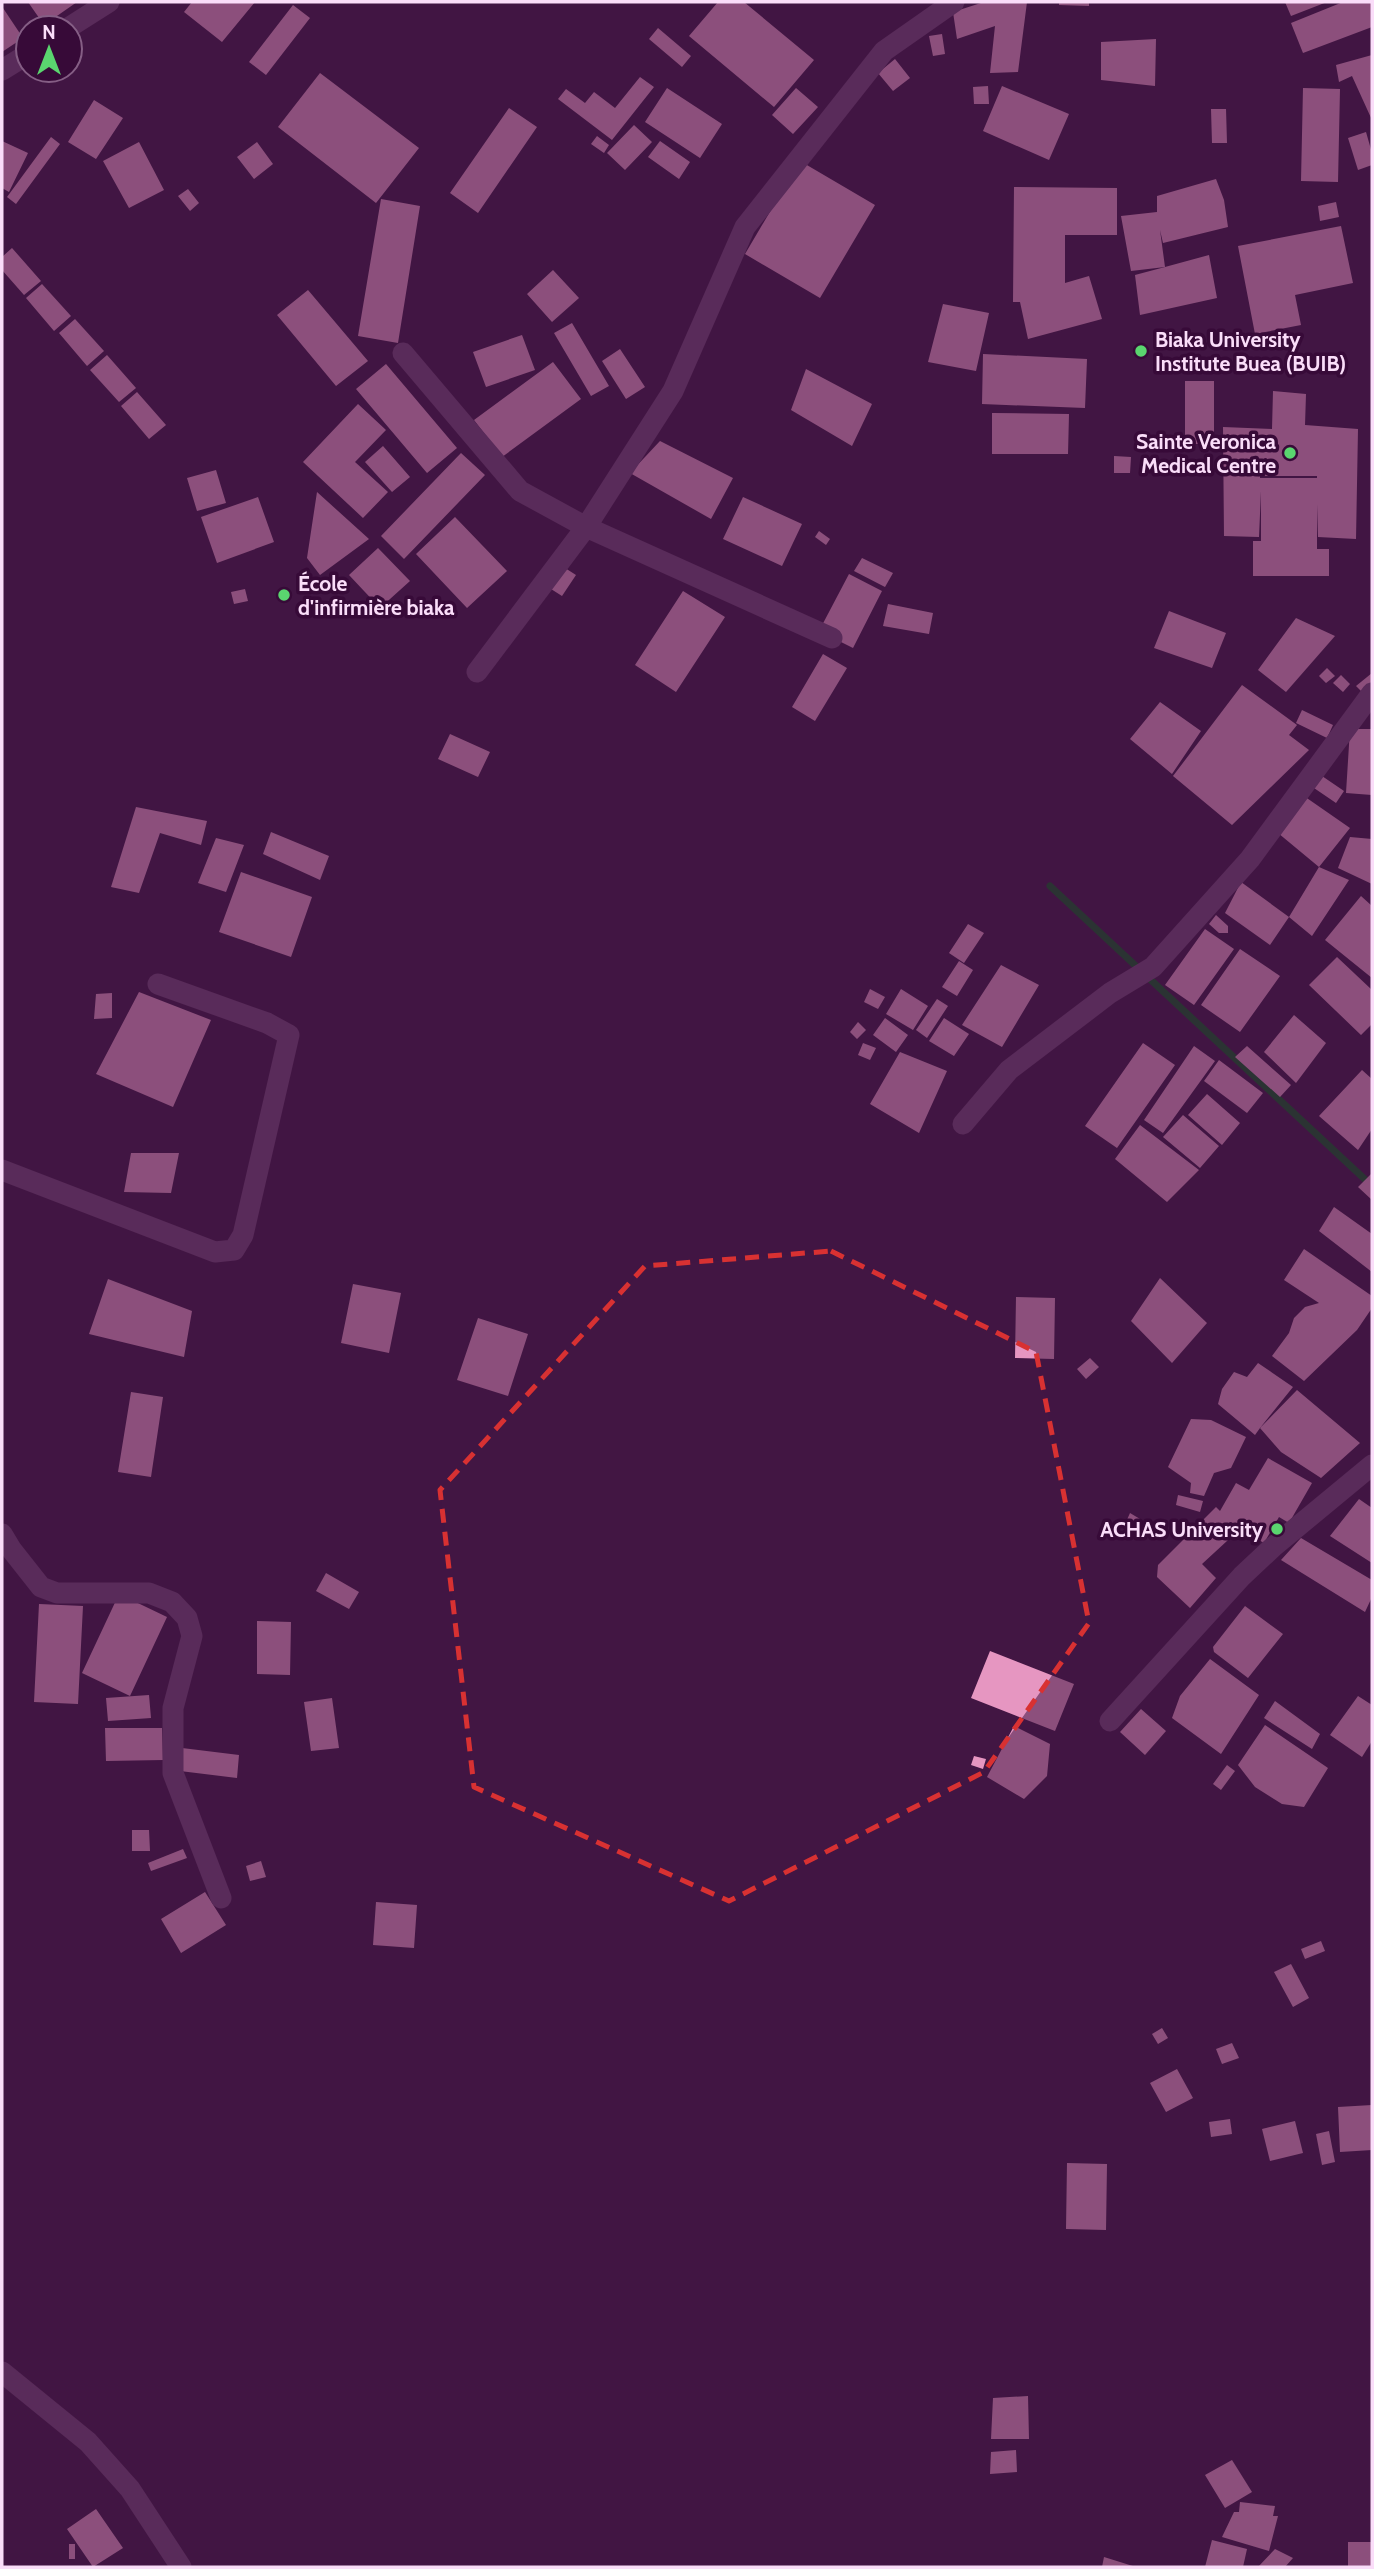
<svg xmlns="http://www.w3.org/2000/svg" width="1374" height="2569" font-family="Cabin,sans-serif">
  <style>
    .lines { fill: none; stroke-linecap: round; stroke-linejoin: round }
    .stream { stroke: #105721; stroke-width: 7 }
    .building { fill: #e696c1; fill-rule: evenodd }
    .minor { stroke: #754575; stroke-width: 21 }
    .marked { fill: none; stroke: #d83132; stroke-width: 5; stroke-dasharray: 14 9; stroke-linejoin: round }
    .poi-dot { fill: #5ad56f; stroke: #370a38; stroke-width: 2.5 }
    .labels { text-anchor: middle; dominant-baseline: central; stroke-width: 7; stroke-linejoin: round; paint-order: stroke }
    .poi-label { font-size: 21px; font-weight: bold; fill: #faddf9; stroke: #370a38; text-anchor: start }
  </style>
  <rect width="100%" height="100%" fill="#421643"/>
  <g class="lines">
    <path class="stream" d="M1050,886L1372,1186"/>
  </g>
  <path class="building" d="M28,2H77L44,25Z
    M192,2H255L222,42L184,12Z
    M718,2H744L814,60L774,107L689,36Z
    M984,2H1027L1018,72L990,73L995,26L957,39L953,12Z
    M1059,2H1089V6L1059,5Z
    M1285,2H1327L1291,16Z
    M1343,2H1372V27L1303,53L1291,23Z
    M293,5L310,18L266,75L249,62Z
    M3,8L23,38L2,52V10Z
    M658,28L691,56L682,67L649,39Z
    M942,34L945,54L933,56L929,36Z
    M1156,39L1155,86L1101,80V42Z
    M1372,55V120L1352,76L1339,82L1336,65Z
    M895,59L910,78L893,91L878,73Z
    M320,73L419,148L376,203L278,127Z
    M640,77L654,87L612,140L558,99L566,89L585,103L594,92L615,108Z
    M988,86L989,104H974L973,87Z
    M1002,86L1069,114L1049,160L983,131Z
    M667,88L722,124L700,158L645,122Z
    M796,88L818,107L793,134L772,115Z
    M1303,88L1340,89L1338,182L1301,181Z
    M94,100L123,118L96,159L68,142Z
    M509,108L537,127L478,213L450,193Z
    M1211,109H1226L1227,143H1212Z
    M634,125L652,142L625,170L607,153Z
    M1366,132L1372,153V165L1358,170L1348,138Z
    M597,136L609,145L604,153L591,144Z
    M51,137L60,144L16,204L7,197Z
    M2,141L28,153L9,192L2,188Z
    M660,141L690,162L679,179L648,157Z
    M139,142L164,190L129,208L103,161Z
    M257,142L273,164L254,179L237,157Z
    M800,161L875,205L820,298L745,254Z
    M1216,179L1224,200L1228,227L1163,243L1160,230L1165,267L1209,255L1217,298L1140,315L1135,275L1165,267L1131,271L1121,216L1157,212V196Z
    M1014,187L1117,188V235H1065V283L1089,276L1102,319L1028,339L1020,302H1013Z
    M188,189L199,203L190,211L178,196Z
    M381,199L420,206L398,343L358,336Z
    M1336,202L1339,217L1320,221L1318,206Z
    M1341,226L1353,283L1295,295L1301,325L1255,334L1238,246Z
    M12,248L41,281L24,295L2,270V257Z
    M553,270L579,298L552,322L527,294Z
    M42,284L71,316L54,331L26,298Z
    M308,290L368,361L336,386L277,315Z
    M943,304L989,313L976,371L928,362Z
    M75,319L104,351L87,366L59,333Z
    M572,323L609,386L591,396L554,333Z
    M522,335L535,370L486,387L473,352Z
    M620,349L645,387L626,399L602,361Z
    M983,354L1087,359L1085,408L982,404Z
    M107,355L136,388L119,402L90,370Z
    M553,362L581,399L502,457L474,420Z
    M386,364L457,448L427,473L356,389Z
    M806,369L872,404L852,446L791,410Z
    M1185,381H1214V444H1185Z
    M1273,391L1306,394L1305,425L1358,429L1356,539L1318,537L1317,504V549H1329V576H1253V541H1261V491L1259,537L1224,536L1223,427L1272,429ZM1260,476H1317V478H1260Z
    M137,392L166,425L149,439L121,406Z
    M358,404L386,430L355,462L388,492L363,518L303,462Z
    M992,413L1069,414L1068,454H992Z
    M660,441L733,478L711,519L630,473Z
    M383,446L410,477L392,492L365,462Z
    M461,453L485,475L404,559L381,536Z
    M1114,456L1131,457L1130,473H1114Z
    M216,470L226,503L197,511L187,478Z
    M317,492L369,539L320,575L307,558Z
    M258,497L274,542L217,563L201,517Z
    M743,497L802,524L782,566L723,539Z
    M455,517L507,571L467,608L416,554Z
    M819,531L830,539L826,545L815,537Z
    M378,548L410,581L380,608L349,575Z
    M862,558L893,573L885,587L854,571Z
    M565,568L576,575L562,596L551,589Z
    M849,574L882,591L853,648L819,631Z
    M245,589L248,601L234,604L231,592Z
    M683,591L725,617L676,692L635,665Z
    M888,604L933,613L929,634L883,626Z
    M1169,611L1226,633L1212,668L1154,648Z
    M1296,618L1335,636L1286,692L1258,670Z
    M823,654L847,668L815,721L792,707Z
    M1327,668L1335,676L1326,683L1319,676Z
    M1372,673V687L1364,694L1356,686Z
    M1341,675L1350,684L1343,692L1333,683Z
    M1242,685L1297,725L1289,735L1309,750L1232,825L1173,776Z
    M1160,702L1201,731L1172,774L1130,739Z
    M1302,710L1333,725L1327,738L1296,723Z
    M1350,729H1372V795L1346,793Z
    M450,734L490,752L478,777L438,759Z
    M1322,776L1344,791L1336,803L1314,788Z
    M1301,794L1350,828L1319,867L1278,833Z
    M136,807L207,821L201,845L160,833L139,893L111,887Z
    M271,832L329,856L320,880L263,854Z
    M1350,837L1372,839V884L1338,868Z
    M216,838L244,845L226,892L198,883Z
    M1319,867L1349,880L1312,936L1289,917Z
    M241,872L312,897L291,957L219,932Z
    M1241,882L1289,917L1270,945L1225,913Z
    M1361,896L1372,906V978L1325,940Z
    M1216,915L1228,926V933H1219L1209,924Z
    M968,924L984,933L964,963L949,953Z
    M1205,929L1234,949L1194,1005L1165,985Z
    M1240,949L1280,976L1240,1032L1201,1005Z
    M1337,957L1372,990V1024L1361,1035L1309,985Z
    M959,961L973,970L957,996L942,987Z
    M1001,965L1039,985L1002,1047L962,1025Z
    M870,989L885,997L878,1009L864,1002Z
    M901,989L928,1006L913,1030L886,1014Z
    M139,992L211,1020L173,1107L96,1074Z
    M112,993V1018L94,1019L96,994Z
    M937,999L948,1006L927,1038L916,1030Z
    M1294,1015L1326,1043L1296,1083L1264,1052Z
    M885,1018L908,1035L896,1052L873,1035Z
    M944,1018L969,1034L954,1056L929,1041Z
    M858,1022L866,1030L857,1039L850,1032Z
    M863,1043L876,1048L870,1060L858,1055Z
    M1143,1043L1175,1065L1117,1148L1085,1126Z
    M1194,1046L1215,1061L1163,1133L1144,1120Z
    M1247,1046L1291,1085L1280,1097L1235,1057Z
    M900,1052L947,1071L919,1133L870,1104Z
    M1219,1060L1263,1093L1247,1113L1204,1081Z
    M1362,1070L1372,1079V1129L1358,1150L1319,1116Z
    M1207,1094L1240,1123L1222,1145L1188,1115Z
    M1183,1115L1219,1146L1200,1168L1163,1137Z
    M1140,1125L1199,1170L1167,1202L1115,1159Z
    M131,1153H179L171,1193L124,1192Z
    M1372,1173V1200L1358,1187Z
    M1334,1207L1372,1234V1272L1319,1231Z
    M1304,1249L1372,1296V1308L1357,1330L1304,1381L1272,1356L1289,1333L1294,1318L1305,1307L1319,1303L1284,1280Z
    M1160,1278L1207,1323L1172,1363L1131,1321Z
    M108,1279L192,1311L184,1357L89,1334Z
    M353,1284L401,1293L389,1353L341,1343Z
    M1016,1297L1055,1298L1054,1359L1015,1358Z
    M478,1318L528,1334L508,1396L457,1380Z
    M1090,1358L1099,1367L1086,1379L1077,1369Z
    M1258,1363L1293,1387L1260,1428L1297,1390L1360,1443L1321,1478L1281,1452L1260,1428L1255,1435L1218,1404L1222,1389L1234,1372L1247,1377Z
    M131,1392L163,1397L151,1477L118,1472Z
    M1191,1419L1211,1420L1246,1437L1231,1468L1214,1473L1204,1496L1190,1493L1191,1483L1168,1467Z
    M1268,1458L1312,1483L1289,1523L1279,1517L1264,1543L1240,1529L1202,1564L1216,1578L1190,1608L1157,1577L1158,1565L1216,1507L1220,1511L1236,1483L1249,1490Z
    M1178,1495L1203,1501L1200,1512L1176,1505Z
    M1359,1499L1372,1508V1563L1330,1536Z
    M1130,1513L1140,1519L1136,1527L1126,1522Z
    M1301,1538L1372,1580V1597L1365,1612L1281,1560Z
    M326,1573L359,1592L349,1609L316,1591Z
    M119,1594L167,1617L130,1696L82,1673Z
    M39,1604L83,1606L78,1704L34,1702Z
    M1245,1606L1283,1634L1248,1678L1214,1652L1213,1647Z
    M257,1621L291,1622L290,1675L257,1674Z
    M990,1651L1074,1684L1055,1731L971,1698Z
    M1210,1659L1259,1695L1221,1754L1172,1718L1180,1696Z
    M149,1695L151,1718L108,1721L106,1698Z
    M1358,1696L1372,1705V1741L1362,1757L1330,1735Z
    M332,1698L339,1748L311,1751L304,1702Z
    M1275,1701L1320,1734L1312,1749L1264,1718Z
    M1141,1709L1166,1731L1145,1755L1120,1732Z
    M1265,1725L1328,1768L1304,1807L1282,1804L1255,1787L1238,1765Z
    M1014,1726L1050,1744L1047,1776L1024,1799L987,1777Z
    M105,1728H162L163,1760L106,1761Z
    M182,1748L239,1755L237,1778L180,1771Z
    M974,1756L986,1759L983,1769L971,1765Z
    M1227,1765L1235,1771L1221,1790L1213,1784Z
    M132,1830H149L150,1851H132Z
    M183,1849L187,1858L151,1871L148,1863Z
    M261,1861L266,1877L250,1881L246,1866Z
    M205,1892L226,1925L181,1953L161,1919Z
    M376,1902L417,1905L414,1948L373,1945Z
    M1321,1941L1325,1951L1305,1959L1301,1949Z
    M1291,1964L1309,1998L1293,2007L1274,1972Z
    M1162,2028L1168,2038L1158,2044L1152,2034Z
    M1232,2043L1239,2058L1222,2064L1216,2049Z
    M1177,2069L1193,2098L1166,2112L1150,2083Z
    M1372,2105V2150L1340,2152L1338,2107Z
    M1230,2119L1232,2134L1211,2137L1209,2122Z
    M1295,2121L1303,2153L1270,2161L1262,2129Z
    M1329,2131L1335,2162L1322,2165L1316,2134Z
    M1067,2163L1107,2164L1106,2230L1066,2229Z
    M1028,2396L1029,2439H991L993,2398Z
    M1016,2450L1017,2472L990,2474L991,2452Z
    M1232,2460L1252,2492L1225,2508L1205,2475Z
    M1240,2502L1275,2506L1273,2516H1278L1269,2551L1222,2537L1234,2512H1239Z
    M96,2509L123,2548L93,2567L67,2529Z
    M1212,2540L1247,2549L1243,2567H1205Z
    M1348,2542H1372V2567H1348Z
    M69,2544H75V2559H69Z
    M1275,2549L1293,2558L1285,2567H1258Z
    M1104,2557L1136,2567H1102Z"/>
  <g class="lines">
    <path class="minor" d="M68,28L109,2
      M2,70L28,54
      M403,353L520,491L586,527L832,638
      M477,672L586,527L673,391L745,227L884,51L954,2
      M963,1124L1009,1070L1110,993L1153,967L1250,859L1372,693
      M2,1170L215,1252L234,1250L243,1235L289,1035L267,1023L158,984
      M2,1534L11,1549L41,1587L57,1593H149L172,1602L187,1618L192,1636L173,1708V1773L221,1898
      M1110,1721L1242,1576L1273,1547L1372,1465
      M2,2372L88,2442L130,2489L181,2567"/>
  </g>
  <path d="M0 0H1374V2569H0ZM831,1251L1036,1352L1089,1623L984,1772L729,1901L474,1787L440,1490L645,1266Z" fill="#421643" fill-opacity=".55" fill-rule="evenodd"/>
  <path class="marked" d="M831,1251L1036,1352L1089,1623L984,1772L729,1901L474,1787L440,1490L645,1266Z"/>
  <g class="poi-dot">
    <circle cx="1141" cy="351" r="7"/>
    <circle cx="1290" cy="453" r="7"/>
    <circle cx="284" cy="595" r="7"/>
    <circle cx="1277" cy="1529" r="7"/>
  </g>
  <g class="labels">
    <g class="poi-label">
      <text x="1155" y="339">Biaka University<tspan x="1155" dy="24">Institute Buea (BUIB)</tspan></text>
      <text x="1276" y="441" text-anchor="end">Sainte Veronica<tspan x="1276" dy="24">Medical Centre</tspan></text>
      <text x="298" y="583">École<tspan x="298" dy="24">d'infirmière biaka</tspan></text>
      <text x="1263" y="1529" text-anchor="end">ACHAS University</text>
    </g>
  </g>
  <rect width="1374" height="2569" fill="none" stroke="#faddf9" stroke-width="7"/>
  <g transform="translate(49 49)"><circle r="33" fill="#370a38" stroke="#855e85" stroke-width="2"/>
  <path d="M0-5L12 26L0 18L-12 26Z" fill="#5ad56f"/>
  <text y="-10" font-size="19" font-weight="bold" text-anchor="middle" fill="#faddf9">N</text>
  </g>
</svg>
